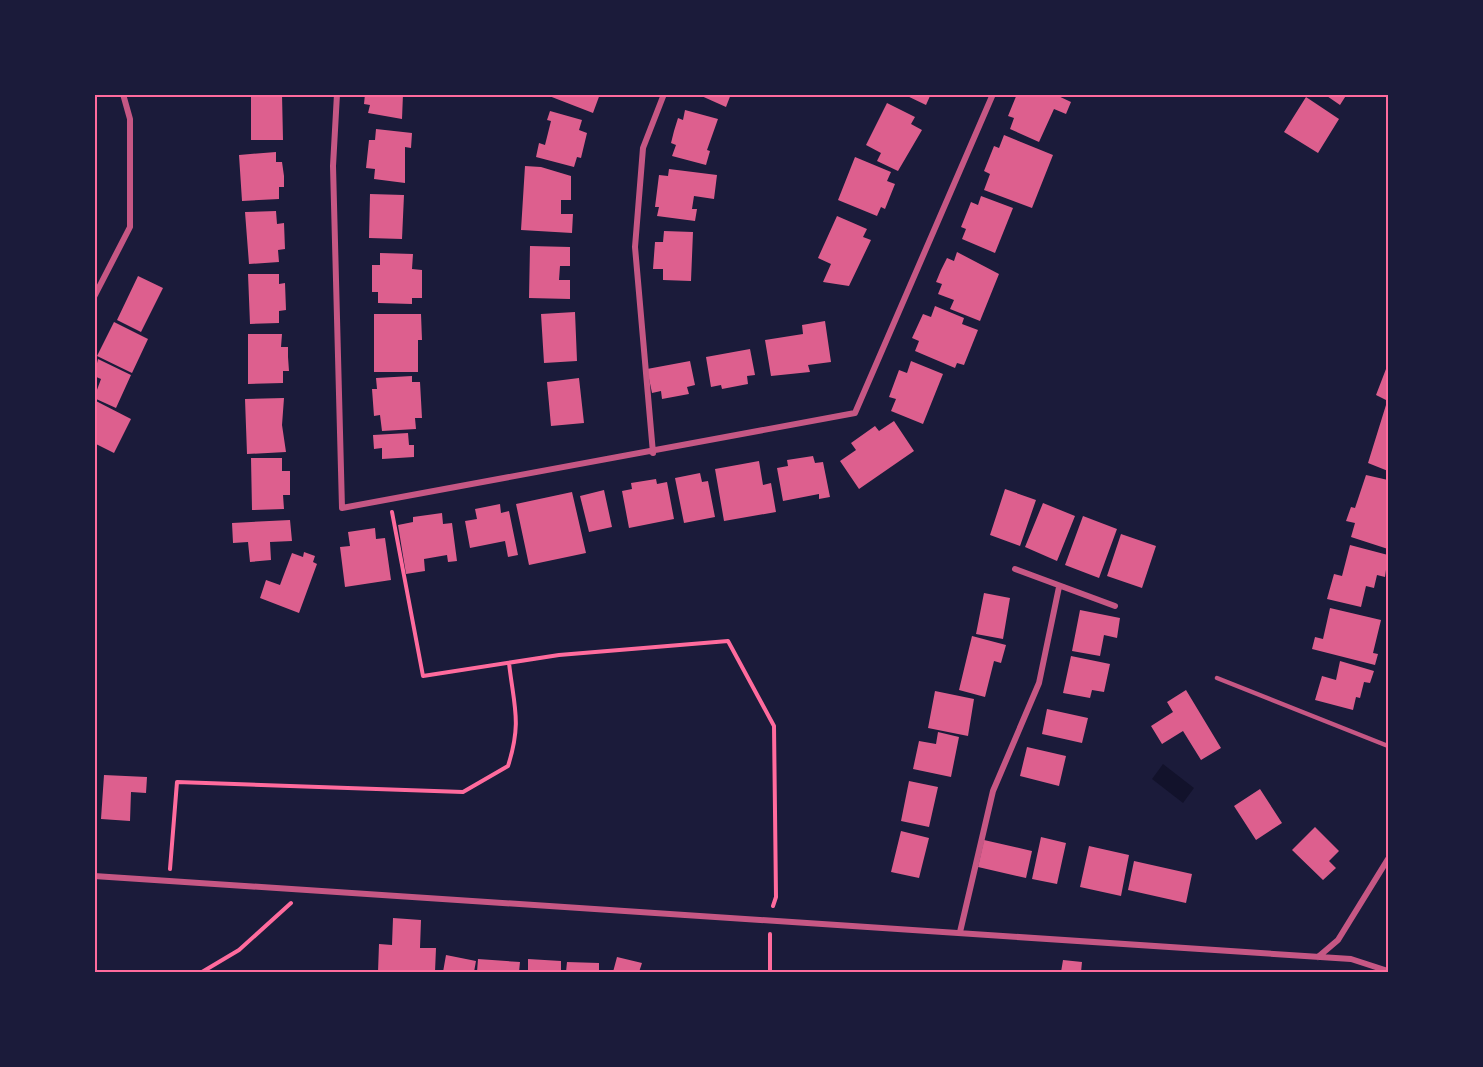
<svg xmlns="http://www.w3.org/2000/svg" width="1483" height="1067" font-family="'PT Sans',sans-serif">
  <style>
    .water { fill: #12122b }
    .building { fill: #dd5f8e }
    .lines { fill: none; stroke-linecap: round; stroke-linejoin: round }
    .path { stroke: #ff6b9d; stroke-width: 4 }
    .service { stroke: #c65784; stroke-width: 4.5 }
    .minor { stroke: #c65784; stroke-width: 6 }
    .neatline { fill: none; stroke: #ff6b9d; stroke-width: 2 }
  </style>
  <rect width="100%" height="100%" fill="#1b1b3a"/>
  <path class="water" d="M1163,764L1194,788L1183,803L1152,779Z"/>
  <path class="building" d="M251,94H282L283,140H251Z
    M365,94H403L402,119L368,113L370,105L364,104Z
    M544,94H600L593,113Z
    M697,94H731L726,107Z
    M903,94H935L933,97L930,96L926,105Z
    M1017,94H1054L1071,102L1066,114L1054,109L1039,142L1010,129L1014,118L1008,116Z
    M1324,94H1347L1340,105Z
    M1306,97L1339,119L1318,153L1284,132Z
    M887,103L915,117L911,124L922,130L898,171L877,161L881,153L866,145Z
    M685,110L718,119L707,150L710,151L706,165L672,156L676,145L671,143L674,131L678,118L683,120Z
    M550,111L582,120L579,130L587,133L581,158L577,157L574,167L536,157L539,143L545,145L551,121L547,120Z
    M376,129L412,133L411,148L405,147V183L374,179L375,169L366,168L369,140H375Z
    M1004,135L1053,155L1032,208L984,190L990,174L984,171L994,146L999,148Z
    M276,152V162H282L284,176V187H279V199L242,201L239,155Z
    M855,157L891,172L887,181L895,184L885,209L881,207L877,216L838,200Z
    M525,166L541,167L571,176V200H561V214H573L572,233L521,230Z
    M669,169L717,175L714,199L694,196L692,209H697L695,221L657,216L659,207H655L659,175L668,176Z
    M370,194L404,195L402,239L369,238Z
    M981,196L1013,208L995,253L962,239L966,229L961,227L971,202L978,205Z
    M276,211L277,224L284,223L285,249L278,250L279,262L249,264L245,212Z
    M837,216L867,229L863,237L871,240L849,286L823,282L831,264L818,258Z
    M664,231L693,232L691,281L663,280V269H653L655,242H663Z
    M530,246L570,247V266H560L559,280H570V299L529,298Z
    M957,252L999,274L980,321L950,309L954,300L938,294L942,284L936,282L941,270L947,258L954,261Z
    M380,253L413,254L412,269L422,270V298H412V304L378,303V292H372V265H380Z
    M248,274H279V284L285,283L286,310L279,311V323L250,324Z
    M138,276L163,288L141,332L117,320Z
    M935,306L964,318L962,324L978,330L964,365L957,363L955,368L915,351L919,341L912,338L923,314L931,317Z
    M575,312L577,361L544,363L541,314Z
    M374,314H421L422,340H418V372H374Z
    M825,321L831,362L808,365L810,372L771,376L765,340L803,334L802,325Z
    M114,322L148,339L132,373L97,356Z
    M248,334H282L281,347H288V357L289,371H283V383L248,384Z
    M750,349L755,375L747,376L748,384L722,389L721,385L711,387L706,357Z
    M98,359L131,375L116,408L94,398L101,379L94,376Z
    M690,361L695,385L687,387L689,394L662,399L661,391L652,393L647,369Z
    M911,361L943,374L923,424L891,411L896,399L889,397L899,370L907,373Z
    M1386,369L1388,370V401L1376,395Z
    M412,376V382H420L422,418H415L416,429L382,431L380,415L374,416L372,389H377L376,378Z
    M579,378L584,423L551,426L547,382Z
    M284,398L282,425L286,452L247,454L245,399Z
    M94,400L131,419L114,453L94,443Z
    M1386,405L1388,406V471L1368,463Z
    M894,421L914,451L859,489L840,461L856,450L851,443L875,426L879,431Z
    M408,433L409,445H414V457L382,459V448L374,449L373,435Z
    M813,456L815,463L823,462L830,497L819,499V494L783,501L777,468L788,466L787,460Z
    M251,458H282V471H290V495H283L284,509L252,510Z
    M759,461L763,485L771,483L776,512L724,521L715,469Z
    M700,473L702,482L708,481L715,517L684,523L675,478Z
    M1366,475L1388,480V549L1351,537L1355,523L1346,521L1351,507L1355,508Z
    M656,479L657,484L667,482L674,519L629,528L622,491L632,489L631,483Z
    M1005,489L1036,500L1020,546L990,535Z
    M604,490L612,527L589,532L580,496Z
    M572,492L586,553L529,565L516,504Z
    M1043,503L1075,516L1057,561L1025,547Z
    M500,504L501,513L509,511L518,555L508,557L505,541L470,548L465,521L477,519L475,509Z
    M442,513L443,524L452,523L457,561L448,562L447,555L424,559L425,571L406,574L398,525L413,522V517Z
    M1083,516L1117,529L1099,578L1065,565Z
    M290,520L292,541L270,542L271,560L250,562L248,542L233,543L232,523Z
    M375,528L376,539L385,538L391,580L345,587L340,547L350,546L348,532Z
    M1121,534L1156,546L1142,588L1107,576Z
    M1350,545L1388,555L1385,577L1377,575L1374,588L1366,586L1361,607L1327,599L1334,574L1342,576Z
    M304,552L315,556L313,562L317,564L299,613L260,598L266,580L280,585L292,553L303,557Z
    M984,593L1010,598L1003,639L976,634Z
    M1330,608L1381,620L1373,653L1378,654L1375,665L1312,649L1315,637L1323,639Z
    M1080,610L1120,618L1117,638L1104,635L1100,656L1072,651Z
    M972,636L1006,645L1001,663L994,661L985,697L959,690Z
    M1071,656L1110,664L1104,692L1092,690L1090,698L1063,693Z
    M1340,661L1374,671L1370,683L1364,682L1360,698L1356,697L1353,710L1315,700L1322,676L1336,680Z
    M1186,690L1221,748L1201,760L1183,731L1162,744L1151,726L1173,712L1167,702Z
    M935,691L974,699L968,736L928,728Z
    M1047,709L1088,718L1082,743L1042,734Z
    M938,732L959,737L951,777L913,769L919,741L936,744Z
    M1027,747L1066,756L1059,786L1020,776Z
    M104,775L147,777L146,793L131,792L130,821L101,819Z
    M909,781L938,787L929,827L901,821Z
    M1260,789L1282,823L1256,840L1234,806Z
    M1315,827L1339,851L1329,861L1336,868L1323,880L1292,850Z
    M901,831L929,838L919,878L891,872Z
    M1041,837L1066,843L1057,884L1032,879Z
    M984,840L1032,851L1026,878L978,867Z
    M1089,846L1129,855L1121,896L1080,887Z
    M1134,861L1192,874L1186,903L1128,890Z
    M393,918L421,920L420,948H436L435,972L397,970V972H378L379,944L392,945Z
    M446,955L476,961L474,972H443Z
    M617,957L642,963L639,972H613Z
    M478,959L520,962L519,972H477Z
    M528,959L561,961V972H528Z
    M1063,960L1082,962L1081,972H1061Z
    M567,962L599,963V972H566Z"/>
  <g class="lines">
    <path class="path" d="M392,512L423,676L559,655L728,641L774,726L776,897L773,906
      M170,869L177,782L463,792L508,766C522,722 514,707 509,663
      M202,972L239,950L291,903
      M770,972V934"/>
    <path class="service" d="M1217,678L1388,746"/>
    <path class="minor" d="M337,94L333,166L342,508L855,413L993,94
      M94,297L130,227V119L123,94
      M653,453L635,247L643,148L664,94
      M1015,569L1115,606
      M94,876L1351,959L1388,971
      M960,932L993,791L1039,683L1059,587
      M1318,957L1338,940L1388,859"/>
  </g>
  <rect width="1483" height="1067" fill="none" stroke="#1b1b3a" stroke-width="192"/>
  <rect x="96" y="96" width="1291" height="875" class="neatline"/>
</svg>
